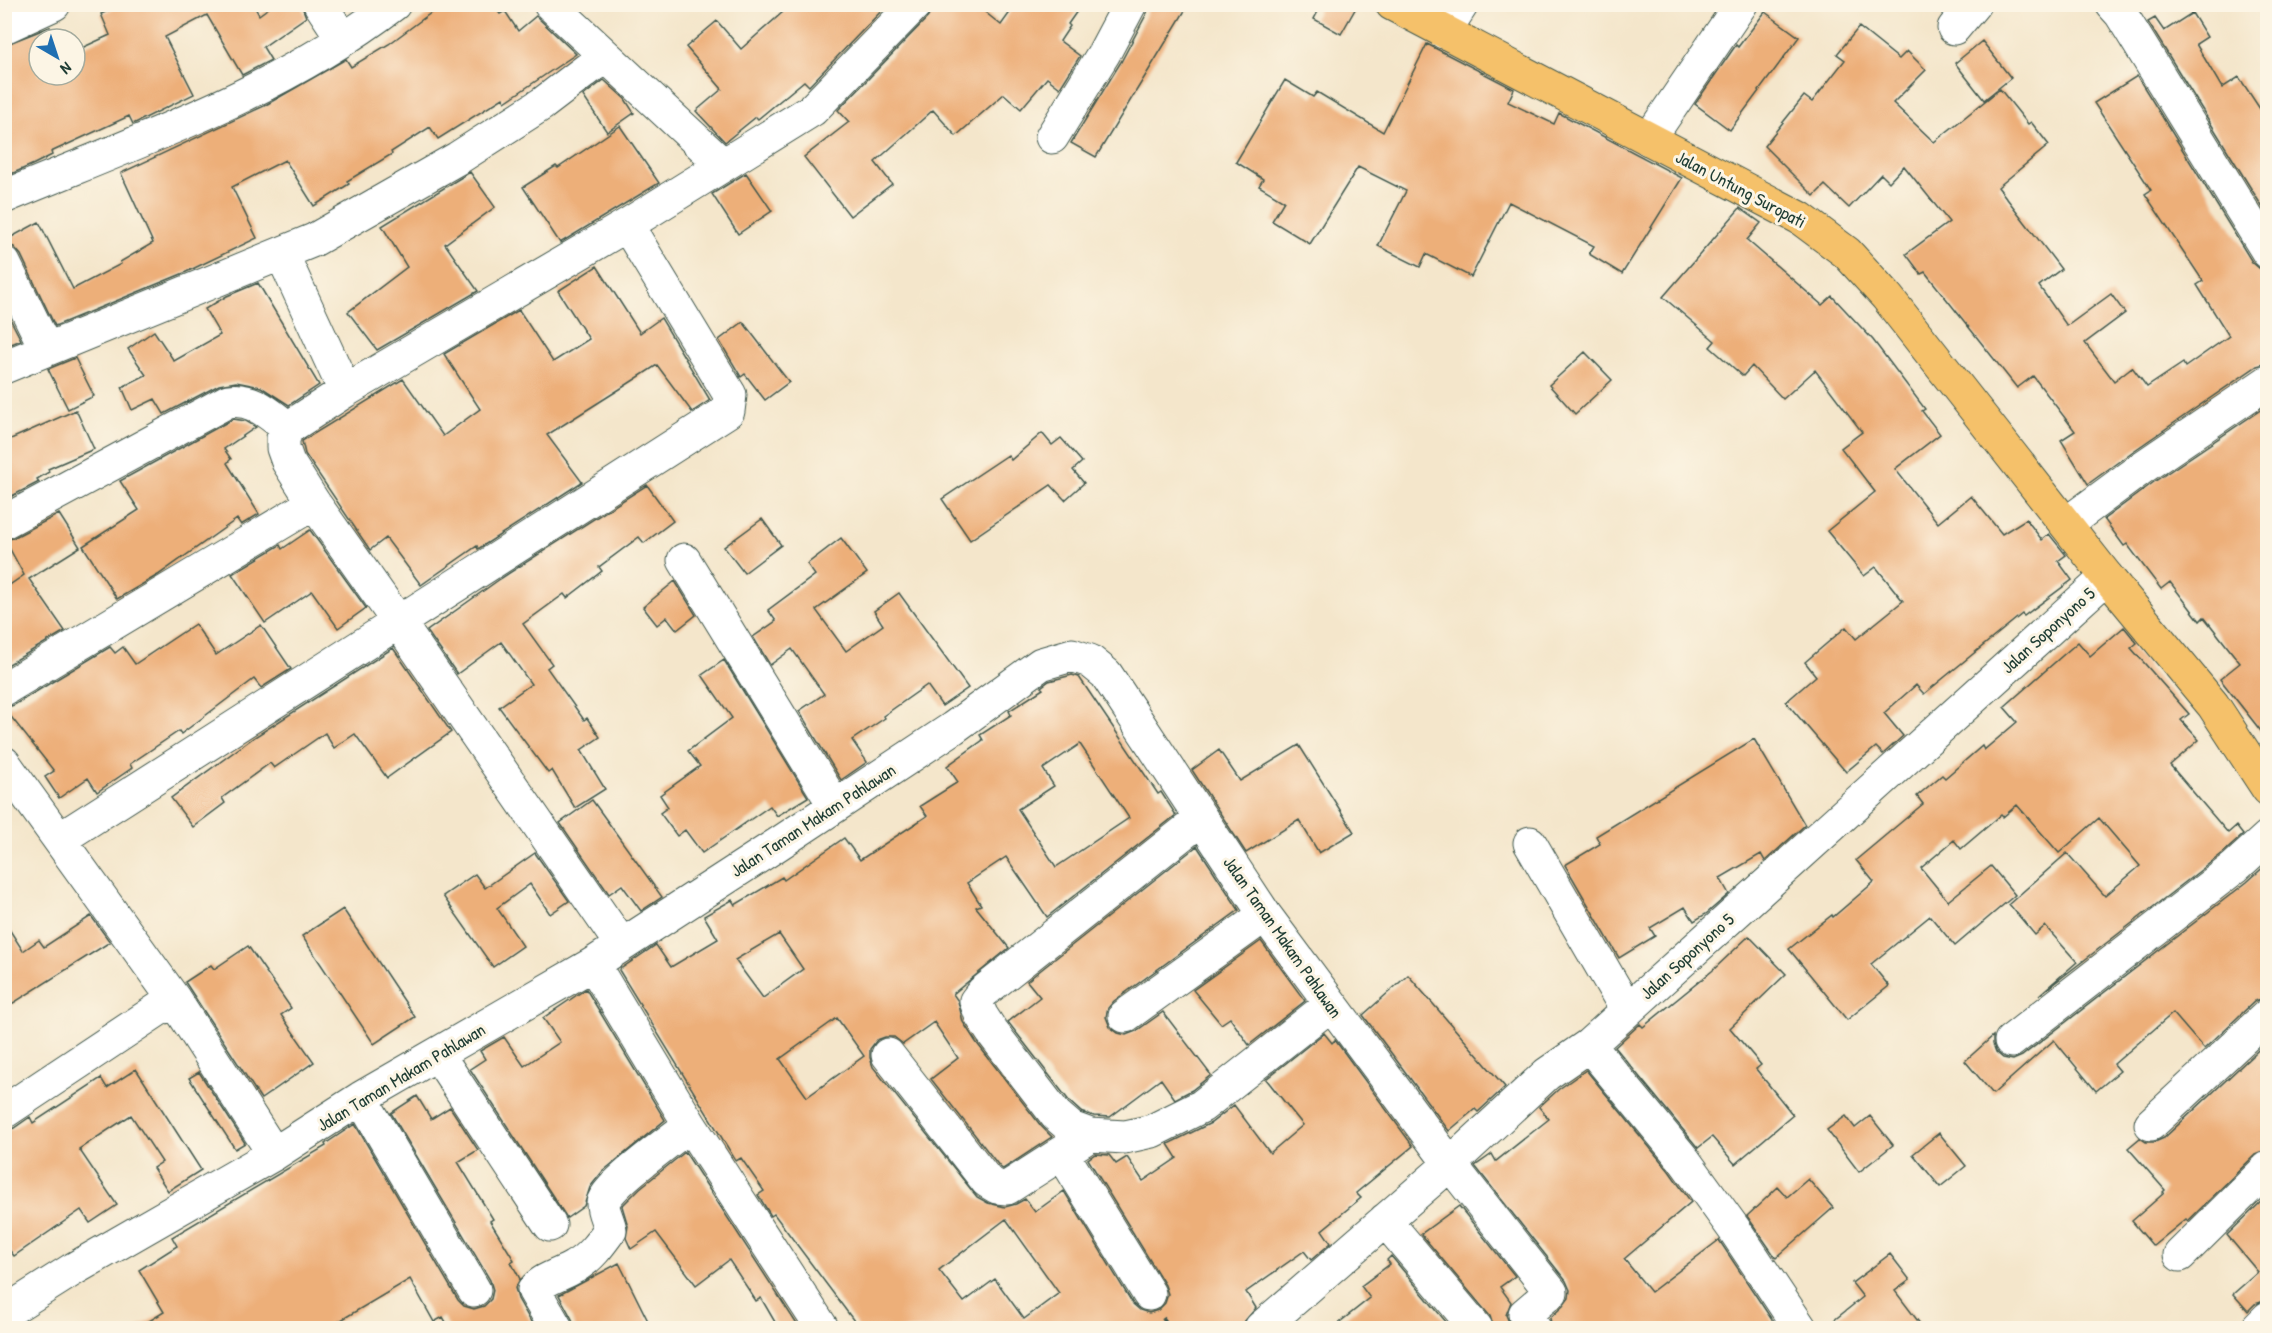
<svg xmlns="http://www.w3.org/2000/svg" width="2272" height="1333" font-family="'Patrick Hand',sans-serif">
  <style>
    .building { fill: #edaf79; fill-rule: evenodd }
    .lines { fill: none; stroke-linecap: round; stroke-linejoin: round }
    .minor-casing { stroke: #3f564b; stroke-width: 35 }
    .major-casing { stroke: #3f564b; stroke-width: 35 }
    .path { stroke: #3f564b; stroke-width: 4; stroke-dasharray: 4.5 4.5; stroke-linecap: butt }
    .minor { stroke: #fff; stroke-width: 33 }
    .major { stroke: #f5c16b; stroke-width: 33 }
    .labels { text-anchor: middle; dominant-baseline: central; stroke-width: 6; stroke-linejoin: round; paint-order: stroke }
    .street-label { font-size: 18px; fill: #1f3d34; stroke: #fcf5e5 }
  </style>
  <rect width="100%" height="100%" fill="#fcf5e5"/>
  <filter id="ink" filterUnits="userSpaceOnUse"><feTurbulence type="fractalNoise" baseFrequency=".0167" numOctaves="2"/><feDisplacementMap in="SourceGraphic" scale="12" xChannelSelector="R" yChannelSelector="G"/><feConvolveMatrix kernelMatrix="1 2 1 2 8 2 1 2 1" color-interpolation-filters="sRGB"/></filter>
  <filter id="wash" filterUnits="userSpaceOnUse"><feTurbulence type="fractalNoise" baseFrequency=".008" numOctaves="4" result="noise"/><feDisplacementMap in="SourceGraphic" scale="24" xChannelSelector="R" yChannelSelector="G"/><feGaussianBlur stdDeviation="1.35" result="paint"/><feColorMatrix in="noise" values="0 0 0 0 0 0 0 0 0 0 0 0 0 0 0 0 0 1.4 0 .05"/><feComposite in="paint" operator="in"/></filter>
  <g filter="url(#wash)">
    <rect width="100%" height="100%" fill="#f4e6cb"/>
    <g id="blocks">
      <path class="building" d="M123,4H253L259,15L274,4H301L306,17L263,47L271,60L242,75L207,15L165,37L194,94L133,124L129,116L51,152L52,155L34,164L4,177V45L50,27L56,39H39V75H75V51L110,35L101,14Z
        M443,4H492L500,14L505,11L518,31L536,16L576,54L505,102L503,98L438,139L430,127L391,152L392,154L347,181L349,184L314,206L285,160L232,187L257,238L184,273L55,326L21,255L14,247L4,244V241L39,222L73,289L121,264L120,262L153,243L121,173L264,106L346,59L351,67L389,44Z
        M792,4H888L809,86L804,81L758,119L756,117L725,142L696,111L722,89L686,47L717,21L741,49Z
        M933,4H975L1001,25L1016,4H1082L1068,24L1070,26L1060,41L1080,56L1060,88L1047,78L1021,109L1004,94L956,136L933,110L875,162L892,184L850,216L804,157L849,122L838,110L928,17Z
        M1149,4H1189L1096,157L1071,143L1121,62L1147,13Z
        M1322,4H1358L1341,34L1314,19Z
        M1765,12L1799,37L1730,130L1695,104L1736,45L1738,47Z
        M2192,13L2207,37L2196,44L2222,88L2239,77L2268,121V216L2148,22L2155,18L2164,31Z
        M1859,27L1899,59L1907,51L1926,70L1893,103L1934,142L2000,89L2028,124L2031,122L2049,145L1998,187L2061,269L2039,286L2067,326L2111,294L2125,313L2085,343L2114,381L2132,367L2147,387L2183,363L2185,367L2229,336L2197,285L2203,281L2145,194L2151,190L2094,103L2137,76L2252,262L2259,268L2268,271V363L2257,366L2132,452L2088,484L2061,440L2075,431L2033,376L2017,388L1925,272L1921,274L1906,254L1949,222L1904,166L1889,182L1881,174L1849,208L1825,185L1814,196L1764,146L1804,96L1812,102L1845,60L1837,54Z
        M1982,41L2011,78L1984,100L1955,63Z
        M1427,44L1514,89L1508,102L1554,124L1559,113L1682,178L1622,274L1589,254L1594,246L1509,202L1471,277L1426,254L1420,267L1378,246L1406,191L1358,167L1310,244L1272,221L1284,201L1259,186L1263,179L1236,162L1285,80L1313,97L1317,92L1383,132Z
        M604,80L625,99L634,113L607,132L583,96Z
        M620,126L659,183L560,243L523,187L556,166L558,168Z
        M470,172L495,207L445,244L478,291L377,350L348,312L407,267L382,226Z
        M746,173L772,211L738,234L712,194Z
        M1740,208L1761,223L1747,240L1822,305L1832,296L1873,340L1925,409L1922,411L1940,434L1895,469L1938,523L1971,496L2002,534L2026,519L2042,540L2049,534L2066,555L2058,561L2072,580L2024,616L2022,614L1924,694L1916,685L1884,713L1903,736L1883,754L1876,747L1846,772L1786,702L1816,676L1805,662L1846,627L1856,639L1903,601L1876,567L1864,576L1827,531L1875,492L1841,448L1862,432L1815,370L1783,399L1752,366L1743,376L1710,347L1715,341L1663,297Z
        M597,266L640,333L661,318L710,400L692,412L657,365L620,389L547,435L582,482L478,549L477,546L421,585L386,538L370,550L305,454L302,441L403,379L443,436L480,409L444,354L519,310L553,362L589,339L558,291Z
        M258,283L319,385L289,405L261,387L236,382L219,385L164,414L155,399L132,410L122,387L146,375L128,349L154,331L174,361L220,335L205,309L227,296Z
        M4,307L21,340L4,347Z
        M743,322L789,382L765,400L745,374L741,377L719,340Z
        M1585,352L1612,380L1575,414L1549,385Z
        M75,358L94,396L68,409L48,369Z
        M2268,405V740L2220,679L2240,663L2204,617L2200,621L2170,582L2161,589L2127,544L2124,546L2104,519L2154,482Z
        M76,410L94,449L48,469L49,472L37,479L39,482L10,497L4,487V442Z
        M233,419L246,421L256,427L224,449L231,459L227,463L259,514L241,525L237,519L158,575L117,599L83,546L139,510L120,481Z
        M1042,433L1052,445L1061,438L1082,462L1073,470L1084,483L1065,500L1051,485L970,540L942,499L1008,455L1011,460Z
        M647,485L673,521L644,543L639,537L599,567L602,571L567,598L564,594L523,624L552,664L547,668L584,720L587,718L600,737L581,750L605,789L575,808L552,770L548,773L499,707L531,684L501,642L457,674L427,631L500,579Z
        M59,514L80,547L29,579L65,631L4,667V589L24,575L5,540L13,538Z
        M762,519L781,545L744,573L724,547Z
        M310,530L366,608L338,628L312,591L265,623L232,574L280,545L282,549Z
        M841,538L867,573L816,610L846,651L883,625L874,611L899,593L968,688L942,706L927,685L883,716L885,718L852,740L867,762L841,780L799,711L824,694L792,649L770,665L753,637L776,621L768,610L815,575L807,564Z
        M675,581L696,615L677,630L667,617L657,625L643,607Z
        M195,624L216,655L261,625L291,669L261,688L254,679L181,734L179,731L130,764L132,768L97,792L88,778L59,798L45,777L54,771L4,708L14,705L110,647L115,653L123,647L135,664Z
        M2124,627L2137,643L2131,648L2189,714L2181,720L2199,740L2170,765L2228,833L2236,826L2243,835L2223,853L2039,995L2077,962L2045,926L2035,935L2009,904L2067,853L2105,896L2140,866L2099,818L2059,853L2017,805L2003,817L2001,815L1961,849L1954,840L1921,868L1948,901L1991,866L2015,895L1955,946L1930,916L1871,964L1889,986L1847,1020L1789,949L1832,915L1833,917L1874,882L1856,860L1923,804L1917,796L1942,775L1945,778L1982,746L1984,750L2017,722L2004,707L2078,642L2090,656Z
        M393,648L451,732L387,778L355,734L334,748L325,733L274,768L270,763L222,798L225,803L193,827L171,798L253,738Z
        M724,660L808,797L777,816L770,806L702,853L685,830L677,836L660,813L668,807L660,795L700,766L688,751L732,718L702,675Z
        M1072,675L1079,677L1158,794L1161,792L1176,815L1047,917L1006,857L967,883L981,905L976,907L1009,948L953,994L958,1001L963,1022L976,1042L1041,1126L1052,1137L1003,1169L1000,1167L931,1079L958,1058L934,1022L903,1044L894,1037H885L877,1040L870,1049V1058L873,1067L977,1197L988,1203L1005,1207L1016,1204L1025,1199L1035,1212L1064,1191L1133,1304L1140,1310L1149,1313L1158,1310L1165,1303L1168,1294L1165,1285L1088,1159L1095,1154L1109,1155L1116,1164L1127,1157L1143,1181L1177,1158L1168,1144L1211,1123L1234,1105L1270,1153L1303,1125L1266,1079L1324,1033L1332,1043L1335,1040L1413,1146L1356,1193L1361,1198L1322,1230L1331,1243L1311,1260L1304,1251L1246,1292L1256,1308L1243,1323L1235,1329H860L774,1214L771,1216L758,1195L764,1191L741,1158L736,1161L619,970L656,945L671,967L718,939L704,916L732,900L735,905L782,877L784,880L844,838L860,860L927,816L920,806L958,782L947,766L983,740L980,735L1011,715L1009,711L1043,689L1041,687L1049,681ZM1080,744L1129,818L1056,867L1018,809L1054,786L1043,769ZM779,934L803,969L763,998L735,960ZM837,1018L864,1056L807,1097L780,1059ZM1006,1219L1059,1293L1024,1319L995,1279L964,1302L939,1270Z
        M1754,739L1805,825L1765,861L1761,854L1720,878L1729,894L1706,914L1694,921L1685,907L1650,928L1655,936L1619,958L1565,865L1600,844L1596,836Z
        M1299,745L1354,832L1319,853L1299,820L1246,853L1192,770L1219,750L1240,781Z
        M592,800L662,897L641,911L622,885L609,894L560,823Z
        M1197,846L1239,910L1114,1001L1108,1008L1106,1017L1110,1027L1118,1033L1126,1035L1136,1031L1163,1012L1211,1075L1192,1090L1175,1099L1161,1079L1110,1117L1094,1116L1081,1112L1070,1102L1008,1022L1040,997L1027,981Z
        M535,853L569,901L550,914L530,884L497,908L523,946L493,967L443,896L475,874L485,888Z
        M2267,864L2268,997L2255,1001L2204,1049L2173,1013L2114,1064L2120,1071L2096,1091L2054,1040L1993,1094L1965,1061L1993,1036V1044L1996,1052L2003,1058L2013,1060L2022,1056L2247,882Z
        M343,909L415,1017L374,1044L302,936Z
        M91,916L110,942L4,1009V921L23,951L39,940L44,947Z
        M1749,936L1786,974L1730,1028L1761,1065L1756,1069L1793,1115L1735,1164L1712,1137L1698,1148L1615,1047L1640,1024L1643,1027L1712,971Z
        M1261,941L1305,1001L1249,1045L1230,1018L1221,1024L1193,990Z
        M248,946L291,1008L281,1015L314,1062L261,1099L185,982L211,965L214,969Z
        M1408,975L1505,1087L1478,1112L1475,1109L1449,1131L1363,1015Z
        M586,989L665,1120L602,1172L590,1187L584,1206L567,1218L470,1069L485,1059L480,1051L504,1037L524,1066L560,1042L543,1018Z
        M2268,1041V1150L2255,1155L2188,1221L2186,1219L2153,1246L2132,1221L2164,1193L2163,1192L2165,1190L2128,1148L2140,1138L2146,1142H2155L2164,1138Z
        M136,1069L201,1170L168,1191L153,1168L162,1162L131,1115L79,1149L117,1205L90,1223L81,1210L14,1256L4,1243V1131L14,1128L30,1117L33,1123L101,1078L107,1088Z
        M1586,1070L1669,1171L1691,1202L1624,1259L1651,1292L1719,1240L1778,1329H1552L1550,1318L1563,1306L1569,1298L1570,1290L1566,1281L1475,1166L1492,1154L1496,1161L1549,1119L1539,1107L1559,1089Z
        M199,1072L245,1143L235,1149L189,1078Z
        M417,1096L431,1119L450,1107L478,1150L458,1162L493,1219L490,1221L514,1260L511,1262L520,1279L515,1288L518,1299L535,1329H450L443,1317L434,1322L410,1279L326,1329H136L164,1312L139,1270L177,1246L172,1237L326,1146L325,1144L355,1124L458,1300L464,1306L474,1309L484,1306L491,1299L493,1290L490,1280L391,1113Z
        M1846,1116L1855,1128L1870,1116L1893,1145L1859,1172L1827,1130Z
        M1939,1133L1966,1166L1940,1187L1913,1154Z
        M685,1152L800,1329H779L761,1298L756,1301L729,1260L696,1285L656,1232L631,1249L626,1238L628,1226L622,1206L640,1188Z
        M1808,1179L1833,1208L1776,1258L1747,1216L1778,1187L1787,1197Z
        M2268,1195V1300L2255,1304L2248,1311L2233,1294L2258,1272L2227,1235Z
        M1459,1206L1515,1276L1500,1287L1511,1302L1506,1315L1512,1329H1494L1490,1316L1421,1234Z
        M1890,1254L1910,1280L1895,1291L1924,1329H1823L1863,1297L1852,1283Z
        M1391,1256L1452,1329H1331L1370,1298L1361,1286L1390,1264L1387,1260Z
        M619,1263L652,1329H575L572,1319L559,1295Z"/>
    </g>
  </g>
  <g filter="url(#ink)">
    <use href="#blocks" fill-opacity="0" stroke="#3f564b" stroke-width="1.5"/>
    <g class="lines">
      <defs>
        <path id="minor" d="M320,4L343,39
          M550,4L723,165
          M2112,4L2121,14L2268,252
          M4,27L54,4
          M1954,28L1974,4
          M1444,32L1462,4
          M1052,137L1104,53L1130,4
          M1649,139L1741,4
          M4,197C138,141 278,93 394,4
          M282,254L345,391
          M4,263L46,349
          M4,367L314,240L458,158L542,104L605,56
          M4,522L228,401C253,397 269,414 288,428
          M2066,524L2143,467L2268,382
          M684,560L835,806
          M4,689L314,503
          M4,763L174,999L274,1154
          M1201,819L983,992L976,1001L981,1015L992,1032L1056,1115L1071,1128L1090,1135L1125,1137L1152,1131L1202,1106L1330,1005
          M60,839L728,411L730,395L627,225
          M1530,843L1627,1010
          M621,944L399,623L314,503L288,462L283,448V438L288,428L345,391L627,225L812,110L915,4
          M593,964L690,1125L822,1328
          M1125,1016L1265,915
          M2011,1041L2235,867L2268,837
          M1589,1045L1684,1160L1734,1229L1800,1328
          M438,1055L550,1225
          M888,1055L987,1181L997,1187L1007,1188L1090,1135
          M361,1098L474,1290
          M4,1112L174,999
          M2151,1124L2268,1015
          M1062,1153L1149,1294
          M1385,1220L1476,1328
          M2180,1255L2268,1168
          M4,1313L72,1270L274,1154L361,1098L593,964L778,844L953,728L1041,664L1072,655L1090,661L1106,674L1265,915L1450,1164L1551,1292L1525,1314L1534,1328
          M556,1328L534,1290C544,1278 561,1275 574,1267C590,1258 600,1244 610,1230C609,1222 602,1210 603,1203C605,1187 675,1137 690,1125
          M1261,1328L1450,1164L1547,1074L1589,1045L2107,577
          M2258,1328L2268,1318"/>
        <path id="major" d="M1392,4L1800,218L1847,253L1887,297L2107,577L2213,705L2268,789"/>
      </defs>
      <use href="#minor" class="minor-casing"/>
      <use href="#major" class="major-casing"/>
      <path class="path" d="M1163,1318L1170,1328"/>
      <use href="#minor" class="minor"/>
      <use href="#major" class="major"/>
    </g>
  </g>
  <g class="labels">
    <g class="street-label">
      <text transform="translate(1741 189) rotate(28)">Jalan Untung Suropati</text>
      <text transform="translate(2048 630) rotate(-42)">Jalan Soponyono 5</text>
      <text transform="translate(813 820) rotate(-33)">Jalan Taman Makam Pahlawan</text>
      <text transform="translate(1283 937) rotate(55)">Jalan Taman Makam Pahlawan</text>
      <text transform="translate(1687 956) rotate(-42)">Jalan Soponyono 5</text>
      <text transform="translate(401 1077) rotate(-31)">Jalan Taman Makam Pahlawan</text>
    </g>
  </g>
  <rect width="2272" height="1333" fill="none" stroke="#fcf5e5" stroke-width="24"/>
  <g transform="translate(57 57) rotate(141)"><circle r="28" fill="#fcf5e5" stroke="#a4ab9e" stroke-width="1.5"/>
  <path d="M0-4.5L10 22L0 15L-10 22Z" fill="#1f6fb2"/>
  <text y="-9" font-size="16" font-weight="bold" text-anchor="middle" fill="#1f3d34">N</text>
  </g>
</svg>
